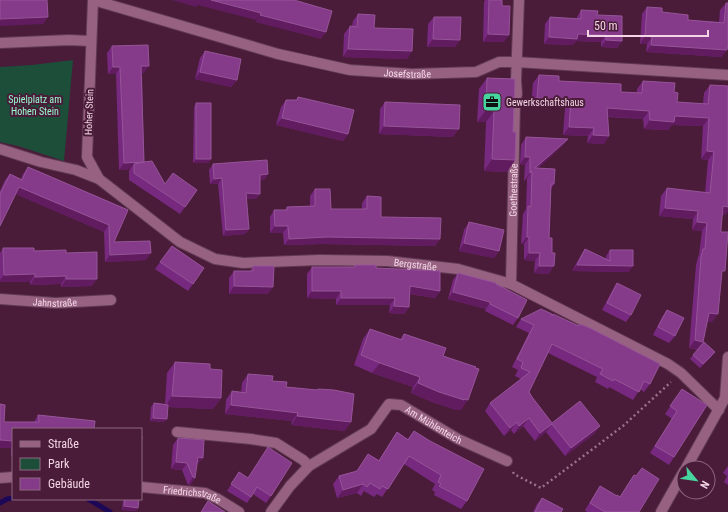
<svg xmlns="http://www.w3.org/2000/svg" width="728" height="512" font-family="'Roboto Condensed',sans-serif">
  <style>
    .green { fill: #1c4e3a }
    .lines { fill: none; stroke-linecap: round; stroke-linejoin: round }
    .stream { stroke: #1d0857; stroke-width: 5 }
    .pedestrian-casing { stroke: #613a53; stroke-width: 12 }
    .minor-casing { stroke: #613a53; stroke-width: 12 }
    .path { stroke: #9a738a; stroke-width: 2.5; stroke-dasharray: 2 3; stroke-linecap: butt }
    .pedestrian { stroke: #976282; stroke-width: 10 }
    .minor { stroke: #976282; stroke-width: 10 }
    .wall { fill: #77297f }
    .shaded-wall { fill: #601c5e }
    .building { fill: #853b8a; stroke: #965498 }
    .labels { text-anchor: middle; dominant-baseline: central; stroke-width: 4; stroke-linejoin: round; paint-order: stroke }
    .street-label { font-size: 10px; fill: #f3d5e5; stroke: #4a1c39 }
    .park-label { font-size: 10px; fill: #98fbce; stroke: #4a1c39 }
    .poi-label { font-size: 10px; fill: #f3d5e5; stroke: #4a1c39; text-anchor: start }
  </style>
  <rect width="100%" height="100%" fill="#4a1c39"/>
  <path class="green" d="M73,60L64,161L18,146L0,142V67L32,65Z"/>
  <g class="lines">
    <path class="stream" d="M88,499L110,512
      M0,503L7,499L13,498"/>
    <defs>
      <path id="pedestrian" d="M515,102L517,94L516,81"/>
      <g id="minor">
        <path id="s1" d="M93,0L278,54L350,70L412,74L476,72L499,62H516L728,75"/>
        <path d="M93,0L87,157L99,179"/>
        <path d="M0,43L69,40L90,41"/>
        <path d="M516,81L519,0"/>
        <path id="s2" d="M0,149L41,162L76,170L99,179L180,242L215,259L243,263L319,260L387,261L458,269L511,284L668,364L681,373L719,410"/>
        <path id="s3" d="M511,284L515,102"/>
        <path id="s4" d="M0,299L56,303L111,300"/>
        <path d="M177,432L251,439L276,443L303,460L309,466"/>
        <path d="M686,468L725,398L728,357"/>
        <path d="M0,478L13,477"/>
        <path id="s5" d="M141,487L205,493L218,499L239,512"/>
        <path id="s6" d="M271,512L290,486L309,466L371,429L389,404L401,405L458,439L507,461"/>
        <path d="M661,512L684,471"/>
      </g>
    </defs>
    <use href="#pedestrian" class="pedestrian-casing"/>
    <use href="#minor" class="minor-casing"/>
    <path class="path" d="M513,472L514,474L541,488L623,426L671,382"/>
    <use href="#pedestrian" class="pedestrian"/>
    <use href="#minor" class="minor"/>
  </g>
  <path class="wall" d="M485,0H502L504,42H483L484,2Z
    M726,3L722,57L646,52L647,44H640L642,14L647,7L662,12L688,20L719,22L720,10Z
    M581,10L597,15L622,41L617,48L601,47V42L576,41L573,45L544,44L545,24L550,17L577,19V17Z
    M358,14L374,28L412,51L407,59L343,57L344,34L350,26H352L353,21Z
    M434,17L460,40L455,47H427L428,24Z
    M112,46L144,73H142L144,162L165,184L197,190L180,214L129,180V171L130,169L119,170L116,74H108L107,53Z
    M205,51L237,80L231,87L195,79L200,58Z
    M539,75L559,81L621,92L637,93V89L643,81L674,92L677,102L703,104L704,93L710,85L728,86V211L725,215H722L721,229V276L712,322H707L703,342L697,350L689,348L696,265L698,257L699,255L702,231L692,230L693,219L659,216L661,196L667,188L705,193L708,160L701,159L703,126L672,125L668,130L644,129L643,119L607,117L609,136L604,144L587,143L588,136L563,135L565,108L531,106L533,83Z
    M487,78L513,132L515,160L507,172L484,171L486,122H477L479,89Z
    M298,97L348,134L343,141L276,125L281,107L286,100H296Z
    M385,102L453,137L379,134L380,109Z
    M196,103L211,159L208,163H193L194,107Z
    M526,137L568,139L562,146L538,168L554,184L551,189L549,238V274L534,273L535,261L524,260V244H521L523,214L526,209L527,179L524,181L525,165L520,164L521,145Z
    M213,164L268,174L264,180H260V194L256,199H246L249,229L245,234L223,236L218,184H210L209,170Z
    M28,167L128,210L114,242L146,260L105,262L104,232L16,194L0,226V191L5,180L10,174L21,179L23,174Z
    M315,189L331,209H362V203L367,196L381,217L440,239L435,246L322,244L284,245L283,233H270V217L274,210H285L287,207L310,206V196Z
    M469,222L499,251L494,258L459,251L464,230Z
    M172,246L204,268L188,291L155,269Z
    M3,248L66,253L92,286L61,287V284L30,285V282H0V253Z
    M585,249L606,259V256L610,250L629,272L572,271L581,255Z
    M355,265L376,268L440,291L435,298L409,294V307L404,314L389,313L390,305H336V299L307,298V274L312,267H354Z
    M253,266L268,294H229V278L234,271H250Z
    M458,273L496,284L518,318L513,325L485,311L486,309L448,299L453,280Z
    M617,283L631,315L626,322L602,310L612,291Z
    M667,310L675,336L669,343L653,335L662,317Z
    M552,315L578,326L580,324L650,384L644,392L640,389L633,400L609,387L608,389L595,382L597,377L548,353L529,392L532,397L552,423L600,426L594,434L565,456L546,432L535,441L523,426L514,434L511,430L504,436L485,411L490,403L521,379L515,376L518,370L512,367L529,333L516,327L521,319Z
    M370,329L400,339L404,334L443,356L461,410L457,409L456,410L432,402L411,393L413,387L372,373L354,365L363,339Z
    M693,355L712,356L700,368L690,359Z
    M175,362L210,369L221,398L213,409L168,407L164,422L150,421L151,407L154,403L165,404L167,373Z
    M248,374L272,381L286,387L316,390L318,389L345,431L291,425L292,421L225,414L226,400L232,391L241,392L242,383Z
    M682,389L674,457L669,465L650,453L672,419L665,414Z
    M0,404L4,422H34L38,415L95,421L13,429V456H11V448H0Z
    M414,431L467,501L461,509L434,495L435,492L432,490L435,484L404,464L382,497L377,494L374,497L364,491L361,496L357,493L337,498L333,484L339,476L357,471L368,454L379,460L397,432L408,439Z
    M178,438L197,465L195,478L190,485H188L182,470L171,469L173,445Z
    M728,466V485L724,482L727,476L723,473Z
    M642,468L639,512H587L585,510L600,486L617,496L620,497L634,475L636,476Z
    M239,472L271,496L266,503L253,494L247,503L227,491Z
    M542,498L561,512H533L537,504Z
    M123,499H139L136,511L122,510Z"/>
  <path class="shaded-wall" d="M172,0H211L261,13L256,20L198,5L196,7Z
    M260,15L326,32L321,39L255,22Z
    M48,17L43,24L0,26V19Z
    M488,34L509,35L504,42H483Z
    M578,34L606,35L601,42L576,41L573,45L544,44L549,37Z
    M645,36L652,37L647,44H640Z
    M433,39L460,40L455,47H427Z
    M606,40L622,41L617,48L601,47Z
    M651,45L727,50L722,57L646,52Z
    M348,49L412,51L407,59L343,57Z
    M141,66H149L144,73H137Z
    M113,67H120L116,74H108Z
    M200,72L237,80L231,87L195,79Z
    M537,98L571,100L565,108L531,106Z
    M607,108L649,111L643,119L601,116Z
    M486,110L494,111L486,122H477Z
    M675,116L709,118L703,126L672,125L668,130L644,129L650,120Z
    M282,118L348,134L343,141L276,125Z
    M384,126L459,129L453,137L379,134Z
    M569,127L594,128L588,136L563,135Z
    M593,135L609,136L604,144L587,143Z
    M568,139L562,146L532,174L535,168Z
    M707,151L714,152L708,160L701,159Z
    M525,157H530L525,165L520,164Z
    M196,159H211L208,163H193Z
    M492,159L515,160L507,172L484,171Z
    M144,162L134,164L130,169L119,170L124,163Z
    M532,171L527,179L524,181L530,173Z
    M268,174L264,180L256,181L260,175Z
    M222,178L218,184H210L214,179Z
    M19,187L109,225L104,232L15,194Z
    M246,193L260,194L256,199H242Z
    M723,206L728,207V211L725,215L717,214Z
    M665,208L698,211L693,219L659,216Z
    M697,222L707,223L702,231L692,230Z
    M275,226H288L283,233H270Z
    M249,229L245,234L223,236L226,230Z
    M327,237L440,239L435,246L322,244L284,245L289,239Z
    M527,237H529L524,244H521Z
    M464,243L499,251L494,258L459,251Z
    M151,253L146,260L105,262L110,255Z
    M529,253H540L535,261L524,260Z
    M577,265L633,266L629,272L572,271Z
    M539,266H554L549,274L534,273Z
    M35,274L30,282H0V280L4,275Z
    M66,276L61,284L30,285L35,277Z
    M66,279H97L92,286L61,287Z
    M234,286L273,287L268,294H229Z
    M410,286L440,291L435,298L405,293Z
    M312,291H341L336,299L307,298Z
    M453,292L490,302L486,309L448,299Z
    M341,298H395L390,305H336Z
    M394,306L409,307L404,314L389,313Z
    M709,313L718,314L712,322H704Z
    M695,340L703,342L697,350L689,348Z
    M715,352L712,356L700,368L703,364Z
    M380,363L420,377L413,387L372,373Z
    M418,383L464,399L468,400L461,410L457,409L456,410L432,402L411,393Z
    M172,396L221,398L213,409L165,407Z
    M231,405L298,413L292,421L225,414Z
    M297,416L351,422L345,431L291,425Z
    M153,418L167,419L164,422L150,421Z
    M529,418L523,426L514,434L519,426Z
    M517,422L511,430L504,436L510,428Z
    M552,424L546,432L535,441L540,433Z
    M600,426L594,434L565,456L571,448Z
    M0,440L13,441V445L11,448H0Z
    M198,457L203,458L197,465H192Z
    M176,462L187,463L182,470L171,469Z
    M193,477L195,478L190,485H188Z
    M363,484L357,493L337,498L343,490Z
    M124,506L138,508L136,511L122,510Z"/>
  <path class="building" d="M0,0H47L48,17L0,19Z
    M211,0H294L332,11L326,32L260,15L261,13Z
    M489,0H502V6H510L509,35L488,34Z
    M726,3H728V44L727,50L651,45L652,37L645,36L647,7L662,8V12L688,15V20L724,23Z
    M581,10L598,11L597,15L622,16V41L606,40V35L578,34L577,39L549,37L550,17L581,19Z
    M358,14L375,15L374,28L413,29L412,51L348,49L350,26L357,27Z
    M434,17H461L460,40L433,39Z
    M148,45L149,66H141L144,162L152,161L165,184L173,173L197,190L185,207L134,173V164L144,162L124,163L120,67H113L112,46Z
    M205,51L241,59L237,80L200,72Z
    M539,75L559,76V81L621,84V92L642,93L643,81L675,83L674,92L678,93L677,102L708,104L710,85L728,86V207L723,206L721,229V232H728L725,271H722L718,314L709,313L703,342L695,340L701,257L703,249H705L707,223L697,222L698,211L665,208L667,188L710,193L714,152L707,151L709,118L675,116L674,122L650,120L649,111L607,108L609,136L593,135L594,128L569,127L571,100L537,98Z
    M487,78L515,79L513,132H516L515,160L492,159L494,111L486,110Z
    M298,97L354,110L348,134L282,118L286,100H297Z
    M385,102L460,105L459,129L384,126Z
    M196,103H211V159H196Z
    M526,137L568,139L535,168L555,169L554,184H551L549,238H552V253H555L554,266H539L540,253H529V237H527L528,206L531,207L532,171L530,173V157H525Z
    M267,160L268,174L260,175V194L246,193L249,229L226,230L222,178L214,179L213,164Z
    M28,167L128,210L114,242L150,241L151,253L110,255L109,225L19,187L0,226V194L10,174L22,180Z
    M315,189H330L331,209H367V196L381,197V217L441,218L440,239L327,237L289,239L288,226H275L274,210H287V207L315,206Z
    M469,222L504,230L499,251L464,243Z
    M172,246L204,268L193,284L160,262Z
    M3,248H34V251L66,250V253L97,252V279H66V276L35,277V274L4,275Z
    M585,249L610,261V250H633V266L577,265Z
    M355,265H376V268L440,271V291L410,286L409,307L394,306L395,298H341V291H312V267H355Z
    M253,266H274L273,287L234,286V271H253Z
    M458,273L496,283V284L527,300L518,318L490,304V302L453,292Z
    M617,283L641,295L631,315L607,303Z
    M541,309L552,314V316L553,314L579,326L580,324L590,328L660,364L650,384L644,381L639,392L614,379L613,381L600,374L603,369L552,344L529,392L532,397L552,423L580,401L600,426L571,448L552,424L540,433L529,418L519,426L517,422L510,428L490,403L530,372L521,368L523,362L517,359L534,325L521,319Z
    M667,310L684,318L675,336L658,327Z
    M370,329L402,340L404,334L446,348L443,356L476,367L475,368L479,369L468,400L464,399V400L439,392L418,383L420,377L380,363L361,355Z
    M704,342L715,352L703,364L693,355Z
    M175,362L210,364V369L222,370L221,398L172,396Z
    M248,374L273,376L272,381L287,382L286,387L317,390L318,389L334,390L354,394L351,422L297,416L298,413L231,405L232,391L246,393Z
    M682,389L707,405L674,457L655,446L677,411L670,406Z
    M154,403L168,405L167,419L153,418Z
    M0,404L5,405L4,422H39L38,415L95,421L94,429H13V441L0,440Z
    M414,431L430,441L484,469L467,501L439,486L441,484L438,482L441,475L409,456L388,489L382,486L380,489L370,483L367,487L363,484L343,490L339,476L357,471L368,454L379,461L397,432L408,440Z
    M141,435L142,436L141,450Z
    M178,438L204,440L203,458L198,457L195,478L193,477L187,463L176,462Z
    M268,447L292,463L271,496L257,487L251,497L231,484L239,472L248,478Z
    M642,468L659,479L639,512H605L590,503L600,486L617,496V495L620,497L634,475L636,476Z
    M542,498L563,509L561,512H535Z
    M125,499H139L138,508L124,506Z
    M208,501L225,512H201Z"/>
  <defs>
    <symbol id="office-square" viewBox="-11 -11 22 22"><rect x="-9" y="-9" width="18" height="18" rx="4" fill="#47d49e" stroke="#4a1c39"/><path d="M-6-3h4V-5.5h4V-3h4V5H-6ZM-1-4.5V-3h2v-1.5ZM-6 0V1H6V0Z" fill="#111"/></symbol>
  </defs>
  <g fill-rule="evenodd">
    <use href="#office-square" x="481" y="91" width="22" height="22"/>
  </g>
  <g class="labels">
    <g class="street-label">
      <text stroke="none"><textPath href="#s1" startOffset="324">Josefstraße</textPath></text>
      <text transform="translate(89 112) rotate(-88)">Hoher Stein</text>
      <text stroke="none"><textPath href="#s3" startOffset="94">Goethestraße</textPath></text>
      <text stroke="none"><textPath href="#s2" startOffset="446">Bergstraße</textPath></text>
      <text stroke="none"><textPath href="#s4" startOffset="55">Jahnstraße</textPath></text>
      <text stroke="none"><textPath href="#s6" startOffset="213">Am Mühlenteich</textPath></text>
      <text stroke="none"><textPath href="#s5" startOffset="52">Friedrichstraße</textPath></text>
    </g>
    <g class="park-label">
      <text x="35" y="99">Spielplatz am<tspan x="35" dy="12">Hohen Stein</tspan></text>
    </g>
    <g class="poi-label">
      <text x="506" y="102">Gewerkschaftshaus</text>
    </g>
  </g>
  <rect x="12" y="428" width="130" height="72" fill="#4a1c39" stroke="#8e667e"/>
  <rect x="20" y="441" width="20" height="6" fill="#976282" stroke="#8e667e"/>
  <text x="48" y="448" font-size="12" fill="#f3d5e5">Straße</text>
  <rect x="20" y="458" width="20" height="12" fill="#1c4e3a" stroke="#8e667e"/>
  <text x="48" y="468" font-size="12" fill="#f3d5e5">Park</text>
  <rect x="20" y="478" width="20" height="12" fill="#853b8a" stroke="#8e667e"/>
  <text x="48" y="488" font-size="12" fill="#f3d5e5">Gebäude</text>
  <g transform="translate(696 480) rotate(119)"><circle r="19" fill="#4a1c39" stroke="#8e667e"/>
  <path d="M0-3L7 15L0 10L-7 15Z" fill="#47d49e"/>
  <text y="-6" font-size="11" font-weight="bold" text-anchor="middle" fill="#f3d5e5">N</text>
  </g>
  <path d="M588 30v6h120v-6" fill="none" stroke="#f3d5e5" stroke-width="2"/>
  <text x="594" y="30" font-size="12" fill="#f3d5e5" stroke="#4a1c39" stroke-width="3" paint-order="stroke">50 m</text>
</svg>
